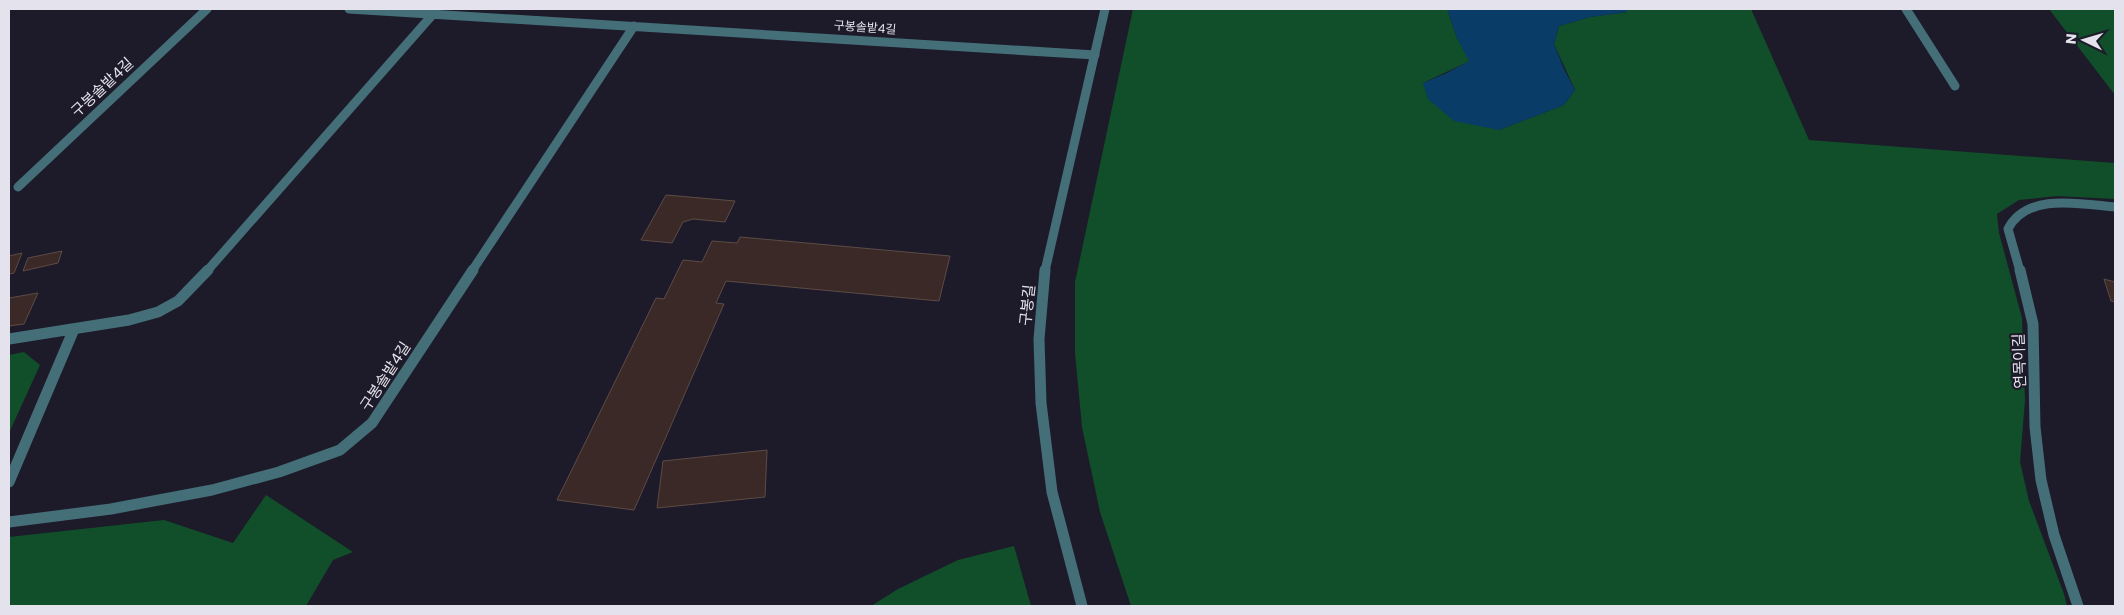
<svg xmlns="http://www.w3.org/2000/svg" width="2124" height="615" font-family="Poppins,'Noto Sans KR',sans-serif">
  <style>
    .green { fill: #104f2a }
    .water { fill: #093c67 }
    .building { fill: #3a2926; stroke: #5d4b47 }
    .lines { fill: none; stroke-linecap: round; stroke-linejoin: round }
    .service-far1 { stroke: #446f79; stroke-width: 9 }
    .service { stroke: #446f79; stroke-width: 11 }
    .minor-far1 { stroke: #446f79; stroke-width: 9 }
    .minor { stroke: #446f79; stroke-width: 11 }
    .tertiary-far1 { stroke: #446f79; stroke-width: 9 }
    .tertiary { stroke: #446f79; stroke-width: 11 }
    .labels { text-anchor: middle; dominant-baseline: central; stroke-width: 4.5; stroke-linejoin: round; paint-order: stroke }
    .far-street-label { font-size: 12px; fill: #e4e3ed; stroke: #1d1b29 }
    .street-label { font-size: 15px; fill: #e4e3ed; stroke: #1d1b29 }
  </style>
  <rect width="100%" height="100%" fill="#1d1b29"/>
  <path class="green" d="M1133,9H1447L1457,38L1470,61L1423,83L1499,130L1564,105L1575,90L1554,44L1559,26L1590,17L1627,12V9H1751L1809,140L2115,163V199L2057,196L2019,200L1997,214L1999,233L2022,318L2025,400L2020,462L2029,501L2064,594L2067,606H1131L1100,512L1082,427L1075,353V282Z
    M2049,9H2115V95Z
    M24,352L40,365L9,433V355Z
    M266,495L353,552L333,560L306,606H9V537L164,520L233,543Z
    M1014,546L1031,606H871L898,589L958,560Z"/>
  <path class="water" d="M1447,9H1627V12L1590,17L1559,26L1554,44L1564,69L1575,90L1564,105L1499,130L1454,121L1428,99L1423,83L1447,73L1469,61L1457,38Z"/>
  <path class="building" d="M666,195L735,201L725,222L693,219L683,222L672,243L641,240Z
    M740,237L950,256L939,301L726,281L716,303L724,304L634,510L557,500L656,298L664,299L683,260L702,262L712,241L737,243Z
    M62,251L58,263L23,271L28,258Z
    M22,253L14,273L9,274V256Z
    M2104,279L2115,282V302L2111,301Z
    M38,293L24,324L9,326V298Z
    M767,450L765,497L657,508L663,461Z"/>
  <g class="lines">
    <path class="service-far1" d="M2020,271L2008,229C2027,192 2081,204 2115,207"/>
    <path class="service" d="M2020,270L2033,324L2035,427L2041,480L2054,535L2078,606"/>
    <path class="minor-far1" d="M349,9L1095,55
      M1906,9L1955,86
      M18,187L207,9
      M207,271L434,13
      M472,271L634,26"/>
    <path class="minor" d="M9,339L129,320L158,312L178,301L208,270
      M9,482L74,329
      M9,522L111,509L212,490L279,472L340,450L372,423L473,270"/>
    <path class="tertiary-far1" d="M1045,271L1105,9"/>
    <path class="tertiary" d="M1045,270L1039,339L1041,403L1052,492L1082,606"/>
  </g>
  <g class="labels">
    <g class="far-street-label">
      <text transform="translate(865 27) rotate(4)">구봉솔밭4길</text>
    </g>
    <g class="street-label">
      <text transform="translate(102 87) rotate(-43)">구봉솔밭4길</text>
      <text transform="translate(1027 305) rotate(-84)">구봉길</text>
      <text transform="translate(2019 361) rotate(-92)">연목이길</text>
      <text transform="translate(385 376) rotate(-57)">구봉솔밭4길</text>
    </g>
  </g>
  <rect width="2124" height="615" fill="none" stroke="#e4e3ed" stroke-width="20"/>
  <g transform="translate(2084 40) rotate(275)" stroke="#1d1b29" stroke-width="4" paint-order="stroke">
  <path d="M0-4L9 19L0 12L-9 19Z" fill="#e4e3ed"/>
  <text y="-8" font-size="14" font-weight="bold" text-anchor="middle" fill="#e4e3ed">N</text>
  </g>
</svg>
